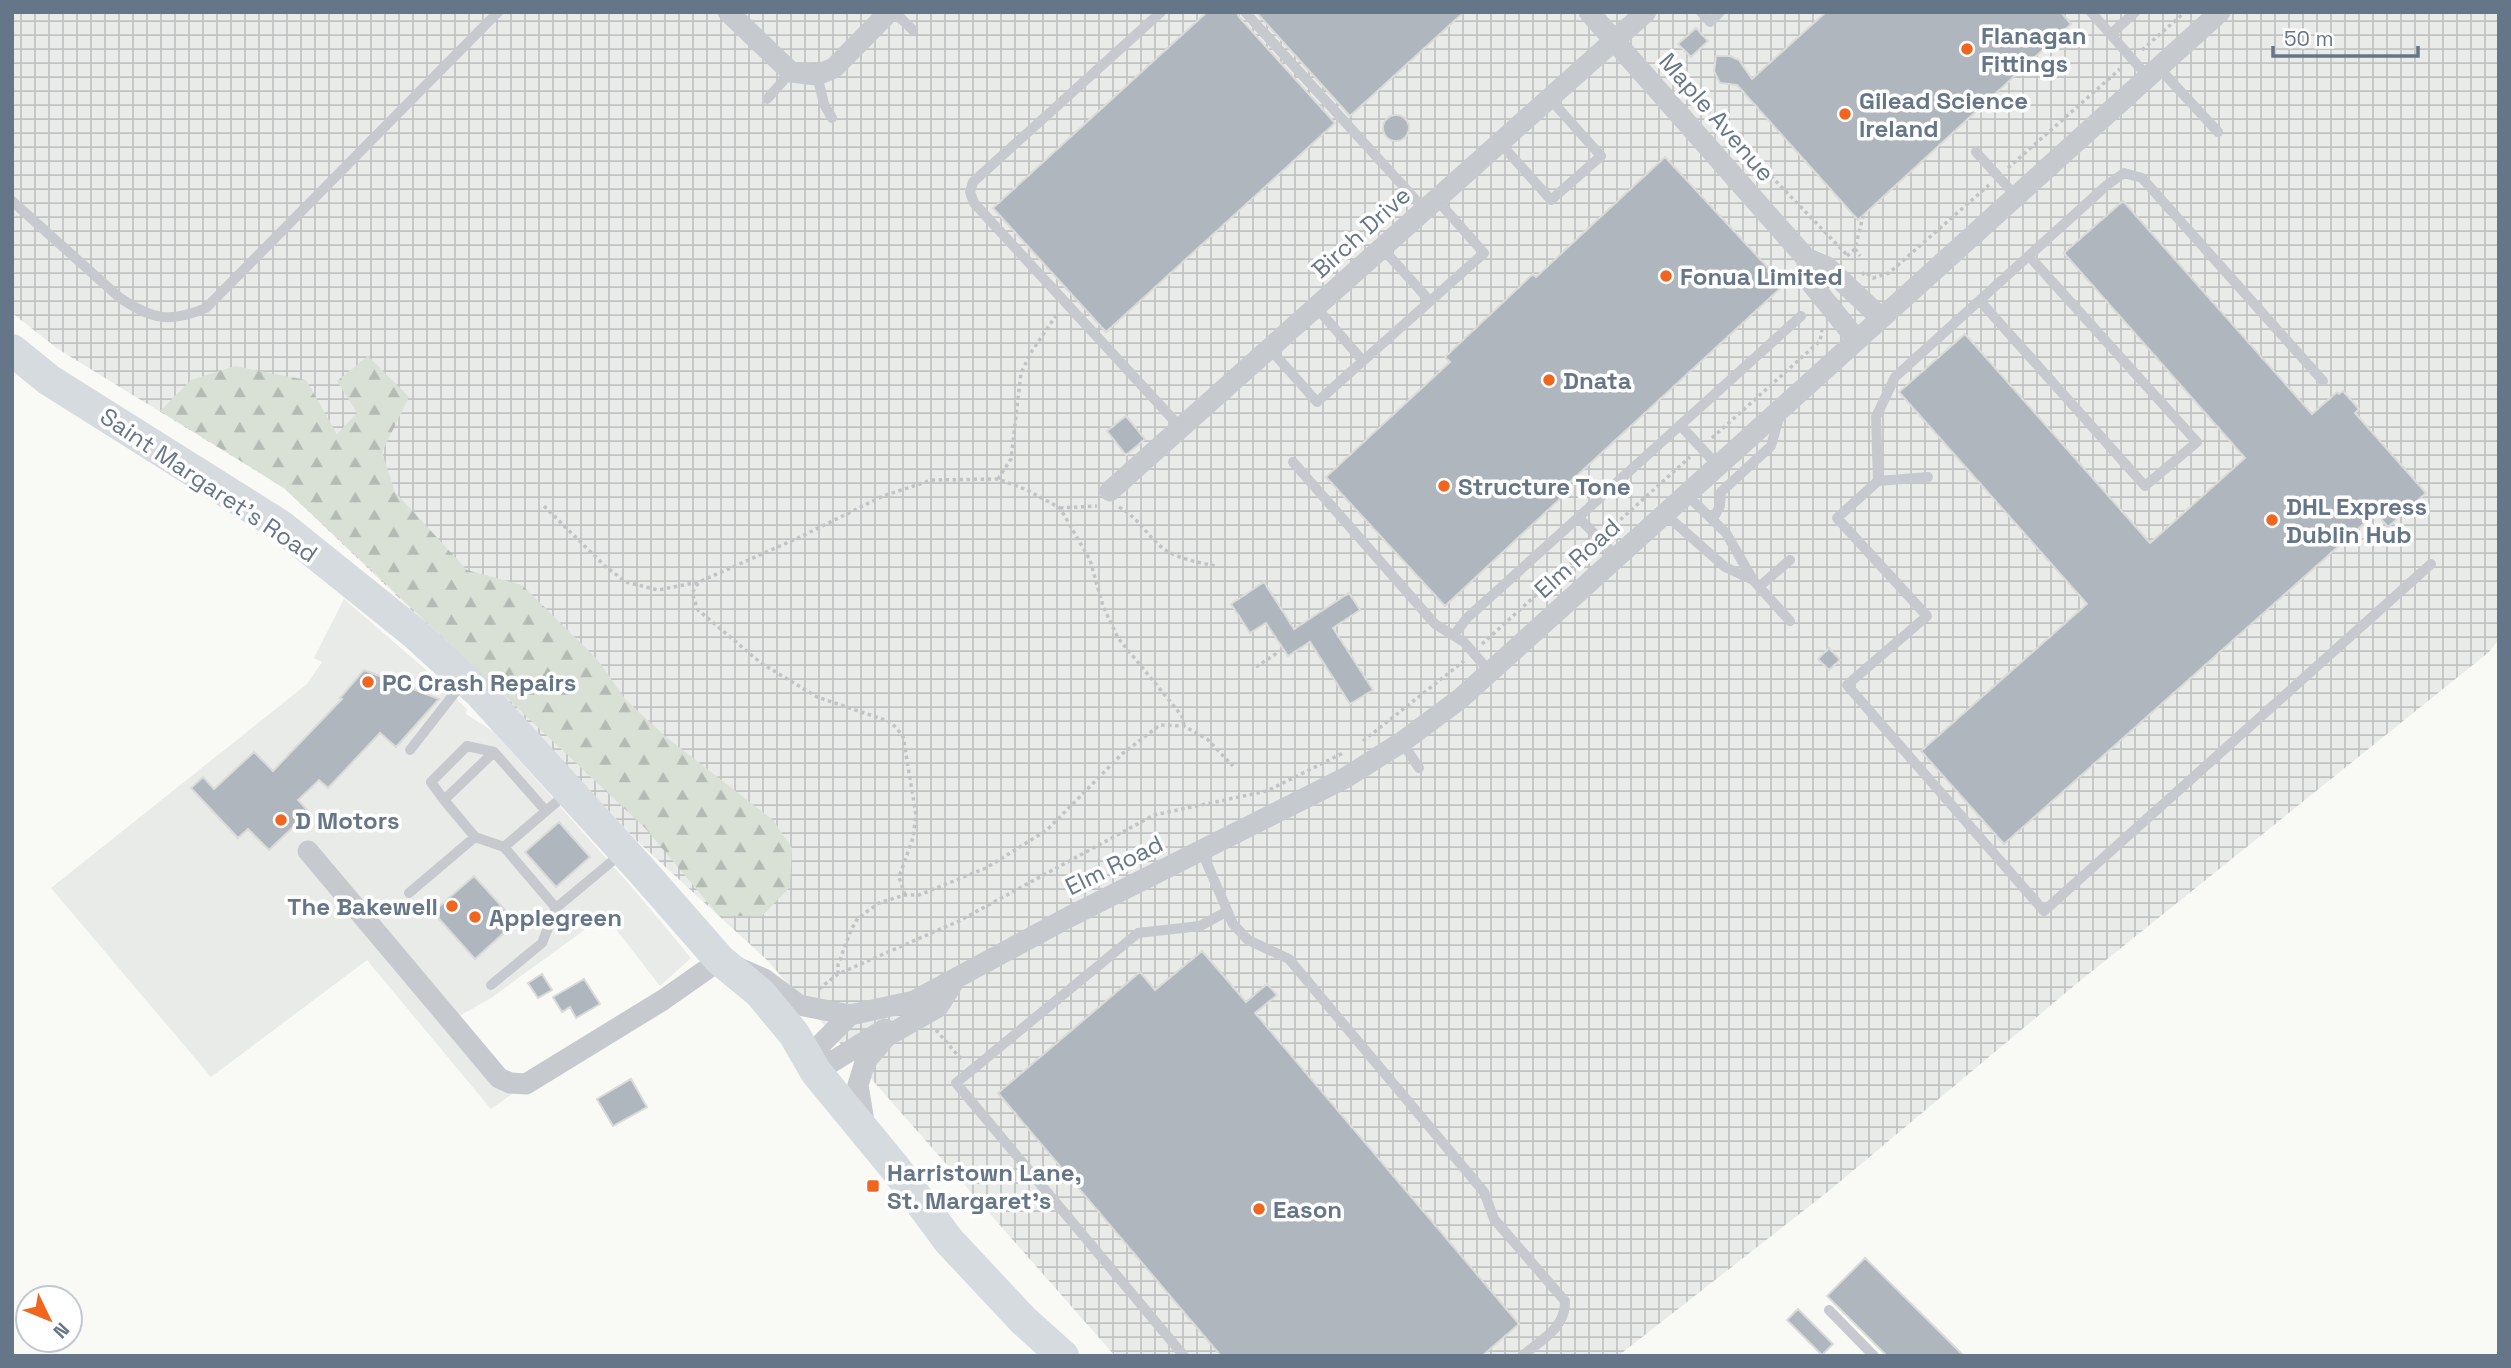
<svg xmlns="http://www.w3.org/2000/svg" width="2511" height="1368" font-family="'Space Grotesk',sans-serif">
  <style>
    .built { fill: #e9ebe9 }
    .industrial { fill: url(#industrial-grid) }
    .forest { fill: url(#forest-firs) }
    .building { fill: #afb6bd; stroke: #dadbd8; stroke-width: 2 }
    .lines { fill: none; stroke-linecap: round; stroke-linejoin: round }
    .path { stroke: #c2c3c6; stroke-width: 3.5; stroke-dasharray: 3.5 3.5; stroke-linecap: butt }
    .lane { stroke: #c6c9ce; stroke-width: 10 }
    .street { stroke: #c6c9ce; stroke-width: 21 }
    .secondary { stroke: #d6dbe0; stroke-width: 32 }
    .poi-dot { fill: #f0661f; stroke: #fff; stroke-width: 2.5 }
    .labels { text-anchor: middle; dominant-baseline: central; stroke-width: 7; stroke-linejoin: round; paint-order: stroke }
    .poi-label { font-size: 24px; font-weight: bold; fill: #667689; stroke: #fff; text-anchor: start }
    .street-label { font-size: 24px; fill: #667689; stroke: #fff }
  </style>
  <defs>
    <pattern id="industrial-grid" width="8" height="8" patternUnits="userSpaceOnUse" patternTransform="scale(1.75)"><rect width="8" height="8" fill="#e9ebe9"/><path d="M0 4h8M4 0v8" fill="none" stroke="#c1c3c3"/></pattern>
    <pattern id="forest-firs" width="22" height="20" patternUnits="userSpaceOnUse" patternTransform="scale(1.75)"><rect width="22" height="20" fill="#d9e1d7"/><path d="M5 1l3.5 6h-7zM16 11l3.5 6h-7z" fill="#b4bbb4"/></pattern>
  </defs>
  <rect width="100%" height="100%" fill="#f9f9f6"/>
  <path class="built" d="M344,599L424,668L467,709L466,714L494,732L636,892L691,958L660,986L605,915L491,998L456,1018L499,1078L526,1084L491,1109L367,960L211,1077L51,888L307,684L322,662L314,658Z"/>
  <path class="industrial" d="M12,12H2499V639L2489,652L2075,985L1830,1190L1618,1356H1115L766,959L637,841L493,688L284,488L58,349L12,313Z"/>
  <path class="forest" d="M368,356L409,397L382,452L395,492L467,570L522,585L597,659L626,700L666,737L773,820L792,848L790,887L762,916H719L645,828L284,488L160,411L191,380L235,366L306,380L337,434L357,413L337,381Z"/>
  <path class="building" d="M1207,12H1237L1239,17L1335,123L1106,332L993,208Z
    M1256,12H1464L1350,116Z
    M1826,12H2061L2071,24L1858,220L1737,85L1720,83L1714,71L1716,56H1730L1739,60L1752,79Z
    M1696,28L1708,41L1691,57L1678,44Z
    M1383 128a13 13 0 1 1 26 0a13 13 0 1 1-26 0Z
    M1665,157L1784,285L1559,492L1563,496L1445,606L1326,477L1450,362L1445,357L1533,274L1536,277Z
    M2123,201L2312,414L2337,392L2339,394L2343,391L2359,409L2355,413L2426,493L2388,527L2376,513L2004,844L1921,751L2087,604L1899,392L1965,334L2150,543L2245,458L2064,253Z
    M1126,416L1145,439L1126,455L1107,431Z
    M1264,582L1294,629L1349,593L1360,610L1333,628L1373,690L1350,704L1310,642L1288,656L1266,623L1250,633L1231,604Z
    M1829,648L1840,660L1829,670L1818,659Z
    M364,670L439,699L396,747L380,733L328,788L319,780L298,800L309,812L269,850L248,829L238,838L191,788L203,777L214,789L254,752L273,771L342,699L340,698Z
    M559,822L590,857L556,887L525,852Z
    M474,876L516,922L475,959L433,912Z
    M1202,951L1246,1002L1267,984L1277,995L1255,1013L1519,1324L1482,1356H1221L998,1093L1140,972L1155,990Z
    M542,974L552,990L538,998L528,983Z
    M584,979L600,1004L576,1018L570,1007L562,1012L553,997Z
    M631,1079L647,1107L613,1126L597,1099Z
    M1865,1258L1964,1356H1887L1827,1296Z
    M1798,1309L1833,1344L1822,1355L1787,1320Z"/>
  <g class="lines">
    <path class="path" d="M2142,50L2185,12
      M1669,70L1848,256
      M2008,168L2120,69
      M1855,249L1860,256
      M1847,256L1855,249L1863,216
      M1862,275L1865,272L1873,278L1889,273L1989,185
      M1712,438L1820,341L1822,330
      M998,479L1011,459L1021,373L1032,351L1057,314
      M544,506L606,567L626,582L658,590L699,582L798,538L883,496L932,480L998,479L1027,490L1060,508L1090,560L1103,606L1118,638L1182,716L1184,726
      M1119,507C1137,517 1144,531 1159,545C1173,558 1197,562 1215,566
      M1060,508L1097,506
      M1610,529L1690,457
      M698,583L692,593L698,610L761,663L817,697L891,722L903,736L916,815L913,838L899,877L905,895
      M1482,644L1588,548
      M1256,667L1280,651
      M1363,741L1464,661
      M838,974V965L851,930L858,918L879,903L905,895H919L986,868L1047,830L1122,754L1160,725L1184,726L1207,739L1233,766
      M819,989L838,974L959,921L1154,815L1267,791L1345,752
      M936,1030L961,1059"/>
    <path class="lane" d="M894,12L913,30
      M1161,12L973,182L970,192L974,203L1181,428
      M1245,12L1425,210
      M1701,12L1710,22L1720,12
      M2091,12L2148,77
      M2111,34L2135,12
      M2158,67L2218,132
      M817,75L824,104L832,118
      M767,99L791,72
      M1500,143L1551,200L1601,156L1550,99
      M1976,152L2016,196
      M12,201L120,298C153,320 170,323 206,308L498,12
      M1382,248L1430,301
      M1980,301L2145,486L2197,442L2029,256
      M1316,307L1363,361
      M1270,349L1317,402L1484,253L1437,200
      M2323,381L2142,178L2124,173L2107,185L1895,377L1876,417L1878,481L1837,518L1927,616L1847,685L2044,911L2431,564
      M1680,425L1718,466
      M1293,462L1435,624L1464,642L1490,672
      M1878,481L1928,477
      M1686,494L1726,533L1753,580L1790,621
      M1665,514L1725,567L1753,580
      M1579,518L1617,557
      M1713,519L1720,506L1721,492L1771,446L1780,414
      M1759,587L1790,560
      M1454,635L1467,618L1801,316
      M1402,742L1419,768
      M410,750L464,681
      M567,793L504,847L556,908L622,853
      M444,800L431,782L467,746L494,752
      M504,847L475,837L444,800L494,752L546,811
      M1202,852L1233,924L1248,940L1289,959L1484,1192L1494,1219L1565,1301C1566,1328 1541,1340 1522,1356
      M409,893L475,837
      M491,985L542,943L556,908
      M1829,1310L1874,1356
      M1184,1356L956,1083L1138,933L1200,926L1226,912"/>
    <path class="street" d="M728,12L791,72L817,75L834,68L889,12
      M1589,12L1806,258L1827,267L1881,318
      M1806,258L1811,283L1857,340
      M1110,491L1646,12
      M308,851L499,1078L510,1083L526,1084L663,1000L720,960L764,979L799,1005L850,1015L914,1001L1069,917L1345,778L1402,742L1460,699L2220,12
      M816,1072L885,1029
      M816,1072L821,1044L850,1015
      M865,1128L858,1085L865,1062L887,1036L938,1007L955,980"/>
    <path class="secondary" d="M12,350L49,380L281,526L413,632L480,693L642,871L720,960L760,993L794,1034L816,1072L895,1168L949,1241L1024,1321L1063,1356"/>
  </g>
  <g class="poi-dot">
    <circle cx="1967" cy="49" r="7"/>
    <circle cx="1845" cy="114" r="7"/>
    <circle cx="1666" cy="276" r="7"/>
    <circle cx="1549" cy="380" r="7"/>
    <circle cx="1444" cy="486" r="7"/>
    <circle cx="2272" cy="520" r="7"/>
    <circle cx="368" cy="682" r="7"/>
    <circle cx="281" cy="820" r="7"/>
    <circle cx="452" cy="906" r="7"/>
    <circle cx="475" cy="917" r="7"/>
    <rect x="866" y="1179" width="14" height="14" rx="3.5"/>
    <circle cx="1259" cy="1209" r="7"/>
  </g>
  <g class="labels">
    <g class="poi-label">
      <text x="1981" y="35">Flanagan<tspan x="1981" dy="28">Fittings</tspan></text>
      <text x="1859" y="100">Gilead Science<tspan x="1859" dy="28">Ireland</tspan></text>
      <text x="1680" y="276">Fonua Limited</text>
      <text x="1563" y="380">Dnata</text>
      <text x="1458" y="486">Structure Tone</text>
      <text x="2286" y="506">DHL Express<tspan x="2286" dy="28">Dublin Hub</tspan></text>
      <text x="382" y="682">PC Crash Repairs</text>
      <text x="295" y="820">D Motors</text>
      <text x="438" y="906" text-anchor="end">The Bakewell</text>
      <text x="489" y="917">Applegreen</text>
      <text x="887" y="1172">Harristown Lane,<tspan x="887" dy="28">St. Margaret's</tspan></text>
      <text x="1273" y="1209">Eason</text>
    </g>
    <g class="street-label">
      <text transform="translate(1717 117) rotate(49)">Maple Avenue</text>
      <text transform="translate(1361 232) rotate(-42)">Birch Drive</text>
      <text transform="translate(209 485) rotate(34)">Saint Margaret's Road</text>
      <text transform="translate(1577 558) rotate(-42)">Elm Road</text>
      <text transform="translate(1114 865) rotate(-26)">Elm Road</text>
    </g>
  </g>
  <rect width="2511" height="1368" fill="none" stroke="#667689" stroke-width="28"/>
  <g transform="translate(49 1319) rotate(133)"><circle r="33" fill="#ffffff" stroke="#c2c8d0" stroke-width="2"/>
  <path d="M0-5L12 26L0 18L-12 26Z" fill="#f0661f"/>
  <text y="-10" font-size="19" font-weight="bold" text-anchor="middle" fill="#667689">N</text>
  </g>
  <path d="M2273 46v10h145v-10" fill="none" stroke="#667689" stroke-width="3.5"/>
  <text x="2284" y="46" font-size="21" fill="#667689" stroke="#ffffff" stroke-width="5" paint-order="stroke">50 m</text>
</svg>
